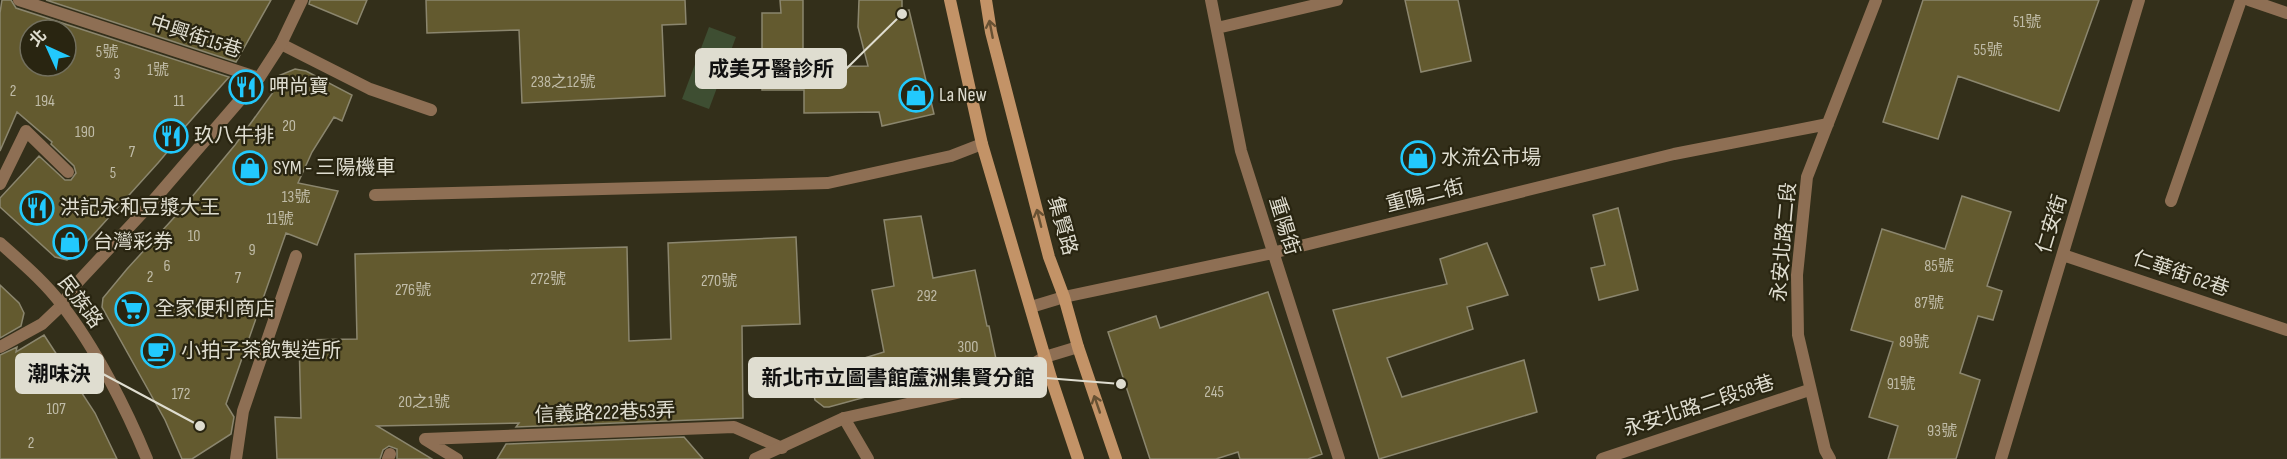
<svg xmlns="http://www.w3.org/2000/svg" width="2287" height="459" font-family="'Sofia Sans Condensed','Noto Sans TC',sans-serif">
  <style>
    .green { fill: #3e4e32 }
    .building { fill: #635a2f; stroke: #8b866e; stroke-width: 1.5; fill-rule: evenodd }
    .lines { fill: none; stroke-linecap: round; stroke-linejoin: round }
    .service { stroke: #8e6f54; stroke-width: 12 }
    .minor { stroke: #8e6f54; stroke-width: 12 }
    .tertiary { stroke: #8e6f54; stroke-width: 12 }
    .secondary { stroke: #c39367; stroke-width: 12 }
    .oneway { stroke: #675133 }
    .labels { text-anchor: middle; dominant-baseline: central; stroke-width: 4.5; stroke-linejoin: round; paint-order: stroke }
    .number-label { font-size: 16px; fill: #c0bca8 }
    .street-label { font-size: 20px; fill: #dfddd0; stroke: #292511 }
    .poi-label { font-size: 20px; fill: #dfddd0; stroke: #292511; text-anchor: start }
    .leader { fill: none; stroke: #dfddd0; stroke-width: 2 }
    .callout-dot { fill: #dfddd0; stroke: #292511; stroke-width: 2 }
    .callout { fill: #dfddd0; stroke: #dfddd0; stroke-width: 2 }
    .callout-label { font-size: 21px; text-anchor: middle; font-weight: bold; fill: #111 }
  </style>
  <rect width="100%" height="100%" fill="#332f1a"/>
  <path class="green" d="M709,27L736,37L709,109L682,99Z"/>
  <path class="building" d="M2,0H11L16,8L229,77L177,136L179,138L158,163L74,256L67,260L55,257L0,207V198L39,156L65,180H71L76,173L74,166L51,144L52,142L17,112L0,151V13ZM30,30H66V66H30Z
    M46,0H271L236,62Z
    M310,0H367L357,24L309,4Z
    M426,0H685L686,24L662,25L665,96L522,103L519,30L427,33Z
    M780,0H803V67L868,66L858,27L859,0H902V12L909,10L934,114L882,126L879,112L804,113V90H762V13H781Z
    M1405,0H1458L1471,61L1421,72Z
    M1923,0H2099L2059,111L1958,76L1938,139L1883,122Z
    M295,69L306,71L352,95L342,121L334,117L312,152L298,183L338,191L317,245L286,233L226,404L234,417L231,434L192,459H182L165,420L102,307L103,298L127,269L181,210L235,145L279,84L271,79Z
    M1962,196L2011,212L1987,286L2002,291L1993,320L1978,316L1960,373L1980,380L1956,459H1888L1898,426L1869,417L1893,342L1851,330L1882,229L1945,249Z
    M1618,208L1638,290L1599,300L1591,268L1605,265L1593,215Z
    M921,216L933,278L975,270L987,326H989L996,359L987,366L950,374L829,407H824L815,400L809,375L884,352L872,290L894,286L884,220Z
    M796,237L800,324L742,326L743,418L516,427L519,423L377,426L432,459H397V449L389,446L383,450L380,459H277L275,417L301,418L299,340L357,339L355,254L627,247L629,341L671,339L668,243Z
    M1487,243L1508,295L1467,307L1473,329L1387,358L1402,397L1524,360L1537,412L1379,459L1333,310L1447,284L1440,259Z
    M0,285L19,303L24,313L21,326L0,338Z
    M1268,292L1322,454L1308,459H1240L1238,452L1216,459H1150L1108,332L1156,316L1160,328Z
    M44,335L95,413L117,459H0V355L17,347L16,352Z
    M684,437L703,459H497L506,444Z"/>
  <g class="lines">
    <path class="service" d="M19,0L259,78
      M2249,0L2287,13
      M281,44L370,89L431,110
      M0,184L26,131L68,172
      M375,195L828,183L951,156L982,144
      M2171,201L2241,0
      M0,347L42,324L62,305
      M844,418L868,459
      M425,439L734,427L782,448
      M426,440L457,459
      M236,459L243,411L296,256
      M388,459L390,454
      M1602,459L1809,390"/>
    <path class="minor" d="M1211,0L1241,151L1339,459
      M1217,28L1337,0
      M2063,255L2287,330
      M62,305L77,283L146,209L259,78L281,44L302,0
      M1031,307L1064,297L1272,253L1674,154L1828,124
      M755,459L844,418L1002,383L1045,357L1078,347
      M1830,459L1825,450L1798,335L1797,275L1807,177L1876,0
      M2001,459L2139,0"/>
    <path class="tertiary" d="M0,243C21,262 45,282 62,305C95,347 127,410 147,459"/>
    <path class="secondary" d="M950,0L982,144L1051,378L1078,459
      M986,0L991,32L1049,257L1064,297L1078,347L1116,459"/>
  </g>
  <defs><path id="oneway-shaft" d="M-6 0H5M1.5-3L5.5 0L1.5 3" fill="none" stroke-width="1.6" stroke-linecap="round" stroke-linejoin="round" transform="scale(1.5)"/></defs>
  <g class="oneway">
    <use href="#oneway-shaft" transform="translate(991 29) rotate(-101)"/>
    <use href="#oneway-shaft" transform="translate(1039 218) rotate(-104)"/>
    <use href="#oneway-shaft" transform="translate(1097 404) rotate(-109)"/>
  </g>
  <defs>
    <symbol id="restaurant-ring" viewBox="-11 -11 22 22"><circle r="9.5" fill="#292511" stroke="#22c9fd" stroke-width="1.5"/><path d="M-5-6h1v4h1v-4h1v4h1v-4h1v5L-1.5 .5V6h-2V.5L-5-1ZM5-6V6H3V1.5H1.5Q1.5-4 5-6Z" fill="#22c9fd"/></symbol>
    <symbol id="shop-ring" viewBox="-11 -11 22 22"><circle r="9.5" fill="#292511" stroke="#22c9fd" stroke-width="1.5"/><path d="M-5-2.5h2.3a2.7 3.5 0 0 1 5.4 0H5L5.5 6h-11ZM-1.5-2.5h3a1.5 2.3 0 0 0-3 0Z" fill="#22c9fd"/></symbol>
    <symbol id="supermarket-ring" viewBox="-11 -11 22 22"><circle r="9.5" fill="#292511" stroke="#22c9fd" stroke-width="1.5"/><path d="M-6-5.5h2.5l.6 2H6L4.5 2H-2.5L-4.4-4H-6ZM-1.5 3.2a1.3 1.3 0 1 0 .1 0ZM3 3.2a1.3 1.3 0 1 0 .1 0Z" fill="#22c9fd"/></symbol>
    <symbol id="cafe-ring" viewBox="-11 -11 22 22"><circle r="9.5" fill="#292511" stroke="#22c9fd" stroke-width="1.5"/><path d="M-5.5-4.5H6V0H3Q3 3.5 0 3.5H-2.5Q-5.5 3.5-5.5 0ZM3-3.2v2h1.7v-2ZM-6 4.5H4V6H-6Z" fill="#22c9fd"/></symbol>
  </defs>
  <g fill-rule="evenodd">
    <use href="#restaurant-ring" x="227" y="68" width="38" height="38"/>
    <use href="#shop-ring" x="897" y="76" width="38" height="38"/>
    <use href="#restaurant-ring" x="152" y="117" width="38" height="38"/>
    <use href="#shop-ring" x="1399" y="139" width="38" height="38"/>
    <use href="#shop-ring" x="231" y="149" width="38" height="38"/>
    <use href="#restaurant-ring" x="18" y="189" width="38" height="38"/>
    <use href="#shop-ring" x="51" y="223" width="38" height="38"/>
    <use href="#supermarket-ring" x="113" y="290" width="38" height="38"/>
    <use href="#cafe-ring" x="139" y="332" width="38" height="38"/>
  </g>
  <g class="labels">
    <g class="number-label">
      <text x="2027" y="22">51號</text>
      <text x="1988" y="50">55號</text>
      <text x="107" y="52">5號</text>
      <text x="158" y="70">1號</text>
      <text x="117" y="74">3</text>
      <text x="563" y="82">238之12號</text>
      <text x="13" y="91">2</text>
      <text x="45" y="101">194</text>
      <text x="179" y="101">11</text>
      <text x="289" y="126">20</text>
      <text x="85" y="132">190</text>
      <text x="132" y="152">7</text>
      <text x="113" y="173">5</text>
      <text x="296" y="197">13號</text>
      <text x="280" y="219">11號</text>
      <text x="194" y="236">10</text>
      <text x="252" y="250">9</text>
      <text x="167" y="266">6</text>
      <text x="1939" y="266">85號</text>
      <text x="150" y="277">2</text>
      <text x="238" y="278">7</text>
      <text x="548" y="279">272號</text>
      <text x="719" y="281">270號</text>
      <text x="413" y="290">276號</text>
      <text x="927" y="296">292</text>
      <text x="1929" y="303">87號</text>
      <text x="1914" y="342">89號</text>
      <text x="968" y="347">300</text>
      <text x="1901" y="384">91號</text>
      <text x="1214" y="392">245</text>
      <text x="181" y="394">172</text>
      <text x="424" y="402">20之1號</text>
      <text x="56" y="409">107</text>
      <text x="1942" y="431">93號</text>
      <text x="31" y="443">2</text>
    </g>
    <g class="street-label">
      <text transform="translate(196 37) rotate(18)">中興街15巷</text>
      <text transform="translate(1425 196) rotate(-14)">重陽二街</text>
      <text transform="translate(2052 224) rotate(-73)">仁安街</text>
      <text transform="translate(1062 226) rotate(74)">集賢路</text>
      <text transform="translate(1284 226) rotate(73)">重陽街</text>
      <text transform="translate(1784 242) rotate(-85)">永安北路二段</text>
      <text transform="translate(2181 274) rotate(19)">仁華街 62巷</text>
      <text transform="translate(80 302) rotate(53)">民族路</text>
      <text transform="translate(1699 406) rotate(-18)">永安北路二段58巷</text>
      <text transform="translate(605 413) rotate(-2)">信義路222巷53弄</text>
    </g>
    <g class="poi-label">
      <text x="269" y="87">呷尚寶</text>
      <text x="939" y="95">La New</text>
      <text x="194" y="136">玖八牛排</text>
      <text x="1441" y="158">水流公市場</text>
      <text x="273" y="168">SYM - 三陽機車</text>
      <text x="60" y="208">洪記永和豆漿大王</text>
      <text x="93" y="242">台灣彩券</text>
      <text x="155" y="309">全家便利商店</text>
      <text x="181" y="351">小拍子茶飲製造所</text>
    </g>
  </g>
  <path class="leader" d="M902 14L846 69M200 426L103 374M1121 384L1046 378"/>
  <g class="callout-dot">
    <circle cx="902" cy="14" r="6"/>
    <circle cx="200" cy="426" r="6"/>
    <circle cx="1121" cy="384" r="6"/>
  </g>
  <g class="callout">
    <rect x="696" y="49" width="150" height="39" rx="6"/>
    <rect x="16" y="354" width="87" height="39" rx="6"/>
    <rect x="749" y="358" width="297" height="39" rx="6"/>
  </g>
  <g class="callout-label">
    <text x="771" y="76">成美牙醫診所</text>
    <text x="59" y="381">潮味決</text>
    <text x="898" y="385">新北市立圖書館蘆洲集賢分館</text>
  </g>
  <g transform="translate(48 48) rotate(315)"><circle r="28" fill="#292511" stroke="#726f5d" stroke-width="1.5"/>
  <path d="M0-4.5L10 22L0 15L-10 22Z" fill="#22c9fd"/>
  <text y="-9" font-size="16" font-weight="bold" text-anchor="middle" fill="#dfddd0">北</text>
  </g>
</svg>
